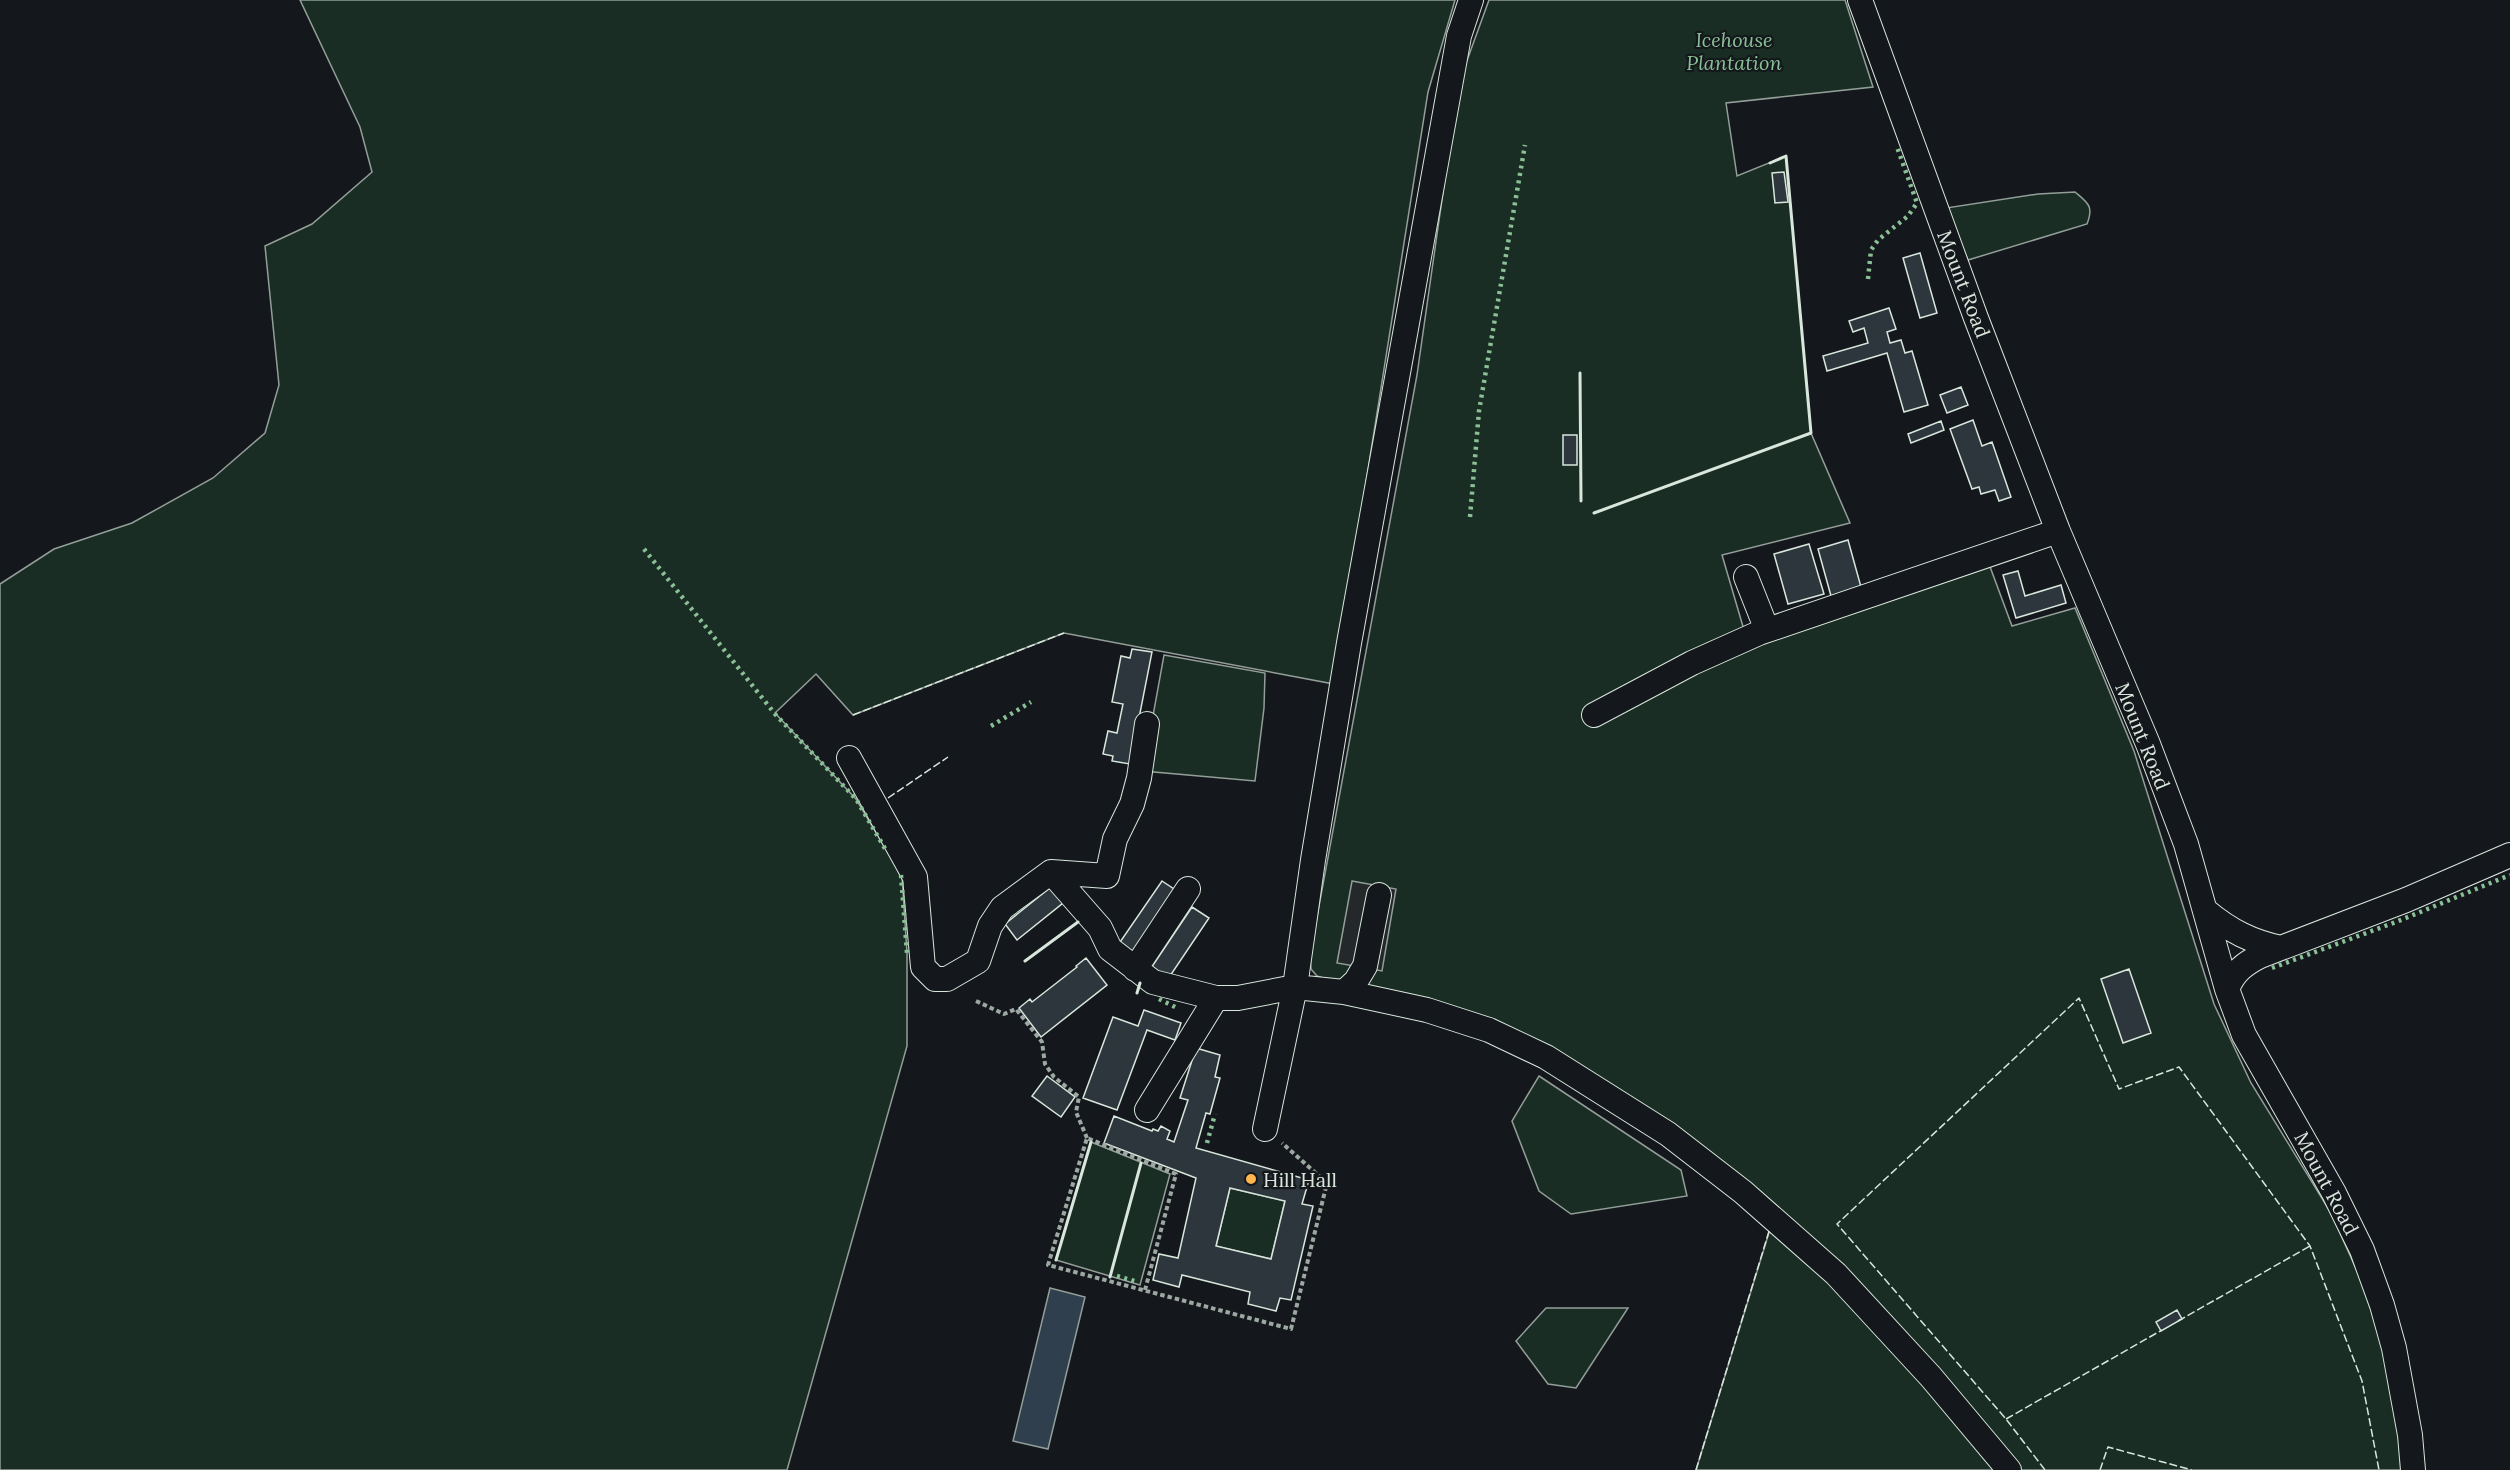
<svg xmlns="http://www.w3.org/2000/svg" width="2510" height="1470" font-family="Lora,serif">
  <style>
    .green { fill: #1a2d24; stroke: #939e99; stroke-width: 1.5 }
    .parking { fill: #24282b; stroke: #939e99; stroke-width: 1.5 }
    .water { fill: #2f3f4d; stroke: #939e99; stroke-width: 1.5 }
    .building { fill: #2c363c; stroke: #d8e6dc; stroke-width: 1.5; fill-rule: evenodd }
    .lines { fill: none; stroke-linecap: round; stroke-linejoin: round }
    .minor-casing { stroke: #d8e6dc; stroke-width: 26 }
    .path { stroke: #9da8a2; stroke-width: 4; stroke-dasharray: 4.5 3; stroke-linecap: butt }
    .minor { stroke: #14181c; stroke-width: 24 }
    .hedge { stroke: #8ac095; stroke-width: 4.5; stroke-dasharray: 3 4.5; stroke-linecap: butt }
    .fence { stroke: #d8e6dc; stroke-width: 1.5; stroke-dasharray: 8 3; stroke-linecap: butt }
    .wall { stroke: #d8e6dc; stroke-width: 3 }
    .poi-dot { fill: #ffb74d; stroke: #14181c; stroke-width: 2 }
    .labels { text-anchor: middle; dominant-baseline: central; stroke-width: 4.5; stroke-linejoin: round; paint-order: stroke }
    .park-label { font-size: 20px; font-style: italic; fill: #8ac095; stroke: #14181c }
    .street-label { font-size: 20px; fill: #d8e6dc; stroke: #14181c }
    .poi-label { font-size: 20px; fill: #d8e6dc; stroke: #14181c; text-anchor: start }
  </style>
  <rect width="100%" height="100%" fill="#14181c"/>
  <path class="green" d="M300,0H1455L1428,92L1334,684L1064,633L853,715L816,674L775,713L856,799L902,876L907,953V1046L787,1470H0V584L54,549L132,523L213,478L265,433L279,385L265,246L312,224L372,172L360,127Z
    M1489,0H1845L1873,87L1726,103L1737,176L1786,156L1811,433L1850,523L1722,555L1749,647L1989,564L2012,626L2075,608L2134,751L2214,1004L2251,1083L2331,1213L2375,1311L2406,1470H2021L1841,1266L1548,1053L1317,976L1311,969L1310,955L1417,375L1456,101L1465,66Z
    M2075,192C2088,203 2094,206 2087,224L1968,260L1946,208L2038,194Z
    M1164,655L1265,673L1264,708L1255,781L1143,771Z
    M1539,1076L1681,1170L1687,1196L1571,1214L1539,1191L1512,1121Z
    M1091,1142L1170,1174L1140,1285L1056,1260Z
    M1230,1188L1285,1201L1271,1259L1216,1246Z
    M1771,1226L1856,1307L1998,1470H1696Z
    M1546,1308H1628L1576,1388L1548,1384L1516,1341Z"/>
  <path class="parking" d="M1352,881L1396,889L1382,971L1337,963Z"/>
  <path class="water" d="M1050,1288L1085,1297L1048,1449L1013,1441Z"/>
  <path class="building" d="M1784,172L1788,202L1775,203L1772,173Z
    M1920,253L1937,313L1920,318L1903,258Z
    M1889,308L1896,329L1887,332L1890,343L1901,340L1905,353L1912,351L1928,405L1904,412L1887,353L1827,371L1823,356L1868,343L1864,328L1853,332L1849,321Z
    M1961,387L1968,405L1947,413L1940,395Z
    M1973,420L1982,446L1992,442L2011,497L1999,501L1995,490L1981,494L1979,487L1972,489L1950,429Z
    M1941,421L1944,430L1911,443L1908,434Z
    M1563,435H1577V465H1563Z
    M1848,540L1861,587L1831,596L1818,549Z
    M1809,544L1824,594L1788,604L1774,554Z
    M2018,571L2025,596L2061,585L2066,603L2016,618L2003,575Z
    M1132,649L1152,652L1130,764L1112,761L1113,756L1103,754L1108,731L1117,733L1123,704L1112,702L1121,656L1130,658Z
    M1162,881L1180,893L1135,957L1118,945Z
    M1051,887L1063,903L1017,940L1005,924Z
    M1192,907L1209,918L1168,979L1151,968Z
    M1086,958L1107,985L1041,1037L1019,1008L1030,999L1032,1002L1077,967L1076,966Z
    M2129,969L2151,1033L2123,1043L2101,979Z
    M1144,1010L1181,1023L1175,1040L1147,1030L1117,1110L1083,1098L1113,1017L1138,1026Z
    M1196,1048L1220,1055L1215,1077L1220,1078L1210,1114L1206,1113L1196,1148L1309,1180L1302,1204L1313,1206L1291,1300L1280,1298L1276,1311L1248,1304L1250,1292L1182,1275L1179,1287L1153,1280L1159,1254L1178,1258L1196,1178L1104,1143L1114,1116L1152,1131L1153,1129L1158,1131L1161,1126L1170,1131L1167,1139L1174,1142L1188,1100L1180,1098ZM1230,1188L1285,1201L1271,1259L1216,1246Z
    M1047,1076L1075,1097L1061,1117L1032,1096Z
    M2177,1310L2182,1319L2161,1331L2156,1322Z"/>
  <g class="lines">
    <defs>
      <path id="minor" d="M1860,0L1976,318L2058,531L2148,744L2186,844L2227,989L2244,1035L2334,1193L2362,1250L2382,1305L2394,1348L2410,1435L2413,1470
        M1746,577L1767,630
        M1594,715L1692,663L1759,633L2058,531
        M849,758L915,877L923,967L935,979H947L978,961L990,926L1002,908L1051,872L1107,876L1115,839L1132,804L1139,778L1147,724
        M1051,872L1100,928L1110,949L1153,982L1216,998H1238L1295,987L1313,860L1349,643L1459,36L1471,0
        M2206,911C2230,931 2252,942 2281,948
        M1135,969L1188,889
        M2227,989C2234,972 2244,964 2260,956L2406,900L2510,855
        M1344,992L1356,981L1365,966L1379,895
        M1147,1110L1216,998
        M1265,1129L1295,987L1344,992L1427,1010L1489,1030L1546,1057L1668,1134L1743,1192L1836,1274L1931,1377L2009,1470"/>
    </defs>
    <use href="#minor" class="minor-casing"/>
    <path class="path" d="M976,1001L1004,1014L1016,1009L1042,1042L1045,1064L1054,1077L1079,1097L1076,1112L1087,1138
      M1145,1290L1176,1174L1087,1138L1048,1265L1291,1329L1327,1183L1282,1143"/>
    <use href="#minor" class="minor"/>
    <path class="hedge" d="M1868,279L1871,250L1878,240L1908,216L1917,203L1897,147
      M1470,517L1479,411L1525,145
      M644,549L775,714L856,799L887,852
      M991,726L1031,702
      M901,875L907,953
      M2272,968L2396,922L2510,875
      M1159,999L1177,1008
      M1207,1143L1215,1114
      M1117,1276L1138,1282"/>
    <path class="fence" d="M853,715L1064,633
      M888,798L948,757
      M2178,1321L2310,1246
      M2006,1419L2162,1330
      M1696,1470L1770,1228
      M2045,1470L2006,1419L1837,1224L2079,998L2119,1089L2179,1067L2310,1246L2362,1381L2379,1470
      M2100,1470L2108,1447L2192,1470"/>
    <path class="wall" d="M1580,373L1581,501
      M1594,513L1811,433L1786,156L1770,163
      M1025,961L1078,922
      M1137,993L1140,983
      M1056,1260L1091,1142
      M1110,1277L1141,1163"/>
  </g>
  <circle class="poi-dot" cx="1251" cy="1179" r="6"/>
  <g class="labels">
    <g class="park-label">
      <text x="1734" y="39">Icehouse<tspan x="1734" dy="23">Plantation</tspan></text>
    </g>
    <g class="street-label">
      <text transform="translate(1964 284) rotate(69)">Mount Road</text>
      <text transform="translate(2143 736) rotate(68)">Mount Road</text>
      <text transform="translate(2327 1183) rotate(62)">Mount Road</text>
    </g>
    <g class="poi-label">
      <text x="1263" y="1179">Hill Hall</text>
    </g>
  </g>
</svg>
